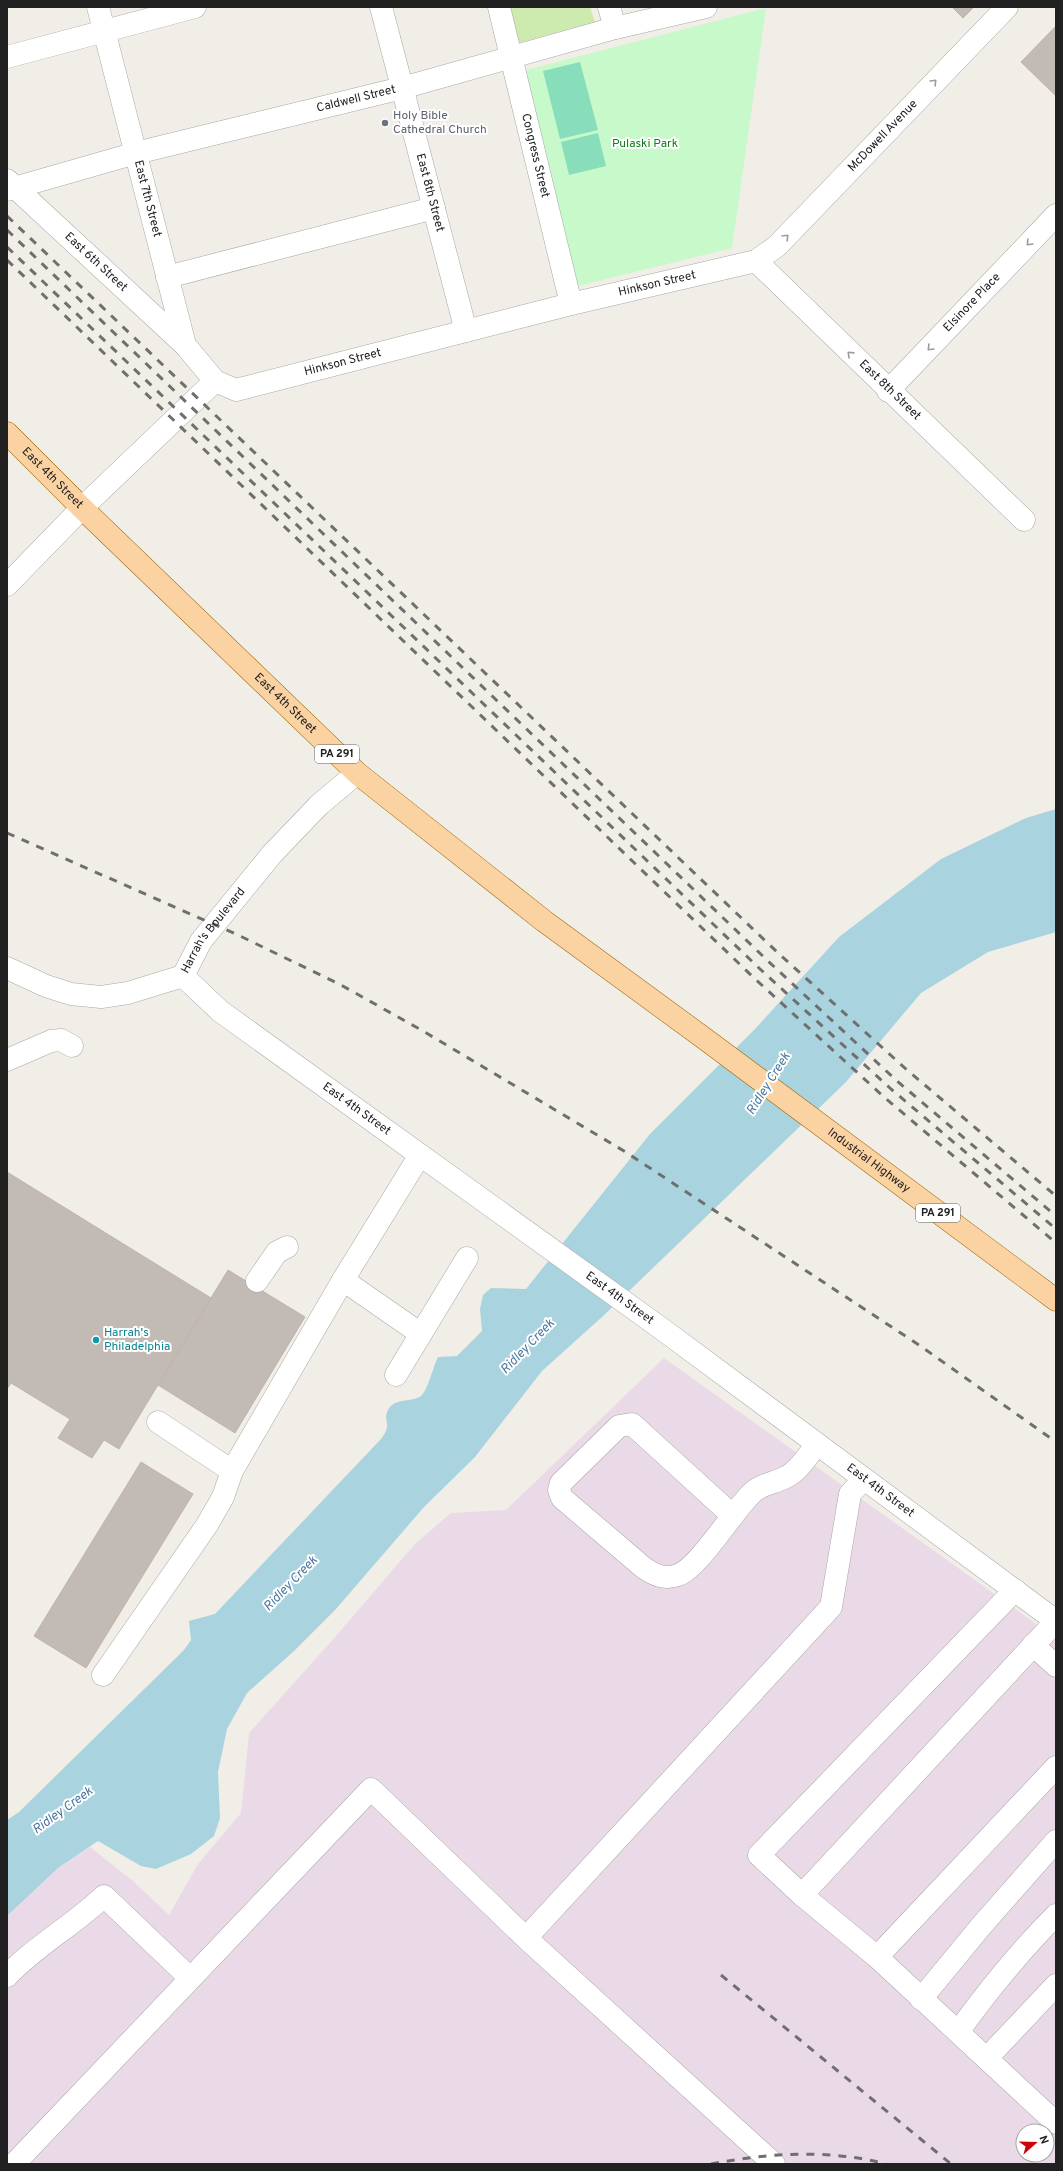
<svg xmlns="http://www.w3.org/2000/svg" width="1063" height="2171" font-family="Overpass,sans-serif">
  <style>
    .industrial { fill: #eadae7; fill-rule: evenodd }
    .grass { fill: #cdeaaf }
    .park { fill: #c7f9ca }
    .pitch { fill: #88debb }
    .water { fill: #a9d3de }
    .building { fill: #c2bab4; stroke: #c3b4aa }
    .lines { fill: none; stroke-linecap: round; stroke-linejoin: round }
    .minor-casing { stroke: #a8a8a8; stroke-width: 23 }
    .major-casing { stroke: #9c6602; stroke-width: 23 }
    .minor { stroke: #fff; stroke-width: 22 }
    .major { stroke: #fbd3a3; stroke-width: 22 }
    .rail { stroke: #6f6f6f; stroke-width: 3; stroke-dasharray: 8 8; stroke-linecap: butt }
    .oneway { stroke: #9b9b9b }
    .worship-dot { fill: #6b7280; stroke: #fff; stroke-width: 1.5 }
    .culture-dot { fill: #0f9aa8; stroke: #fff; stroke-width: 1.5 }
    .labels { text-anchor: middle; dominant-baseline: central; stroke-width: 4; stroke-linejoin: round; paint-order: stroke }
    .shield { fill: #fff; stroke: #646464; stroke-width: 1 }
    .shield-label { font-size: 11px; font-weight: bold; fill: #212121 }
    .street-label { font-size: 12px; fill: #212121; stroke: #fff }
    .worship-label { font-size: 12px; fill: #5b616d; stroke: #fff; text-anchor: start }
    .park-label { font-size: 12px; fill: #0e8015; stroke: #fff }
    .culture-label { font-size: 12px; fill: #0d838f; stroke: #fff; text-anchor: start }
    .water-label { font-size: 13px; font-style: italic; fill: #4776a1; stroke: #fff }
  </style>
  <rect width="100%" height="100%" fill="#f1eee8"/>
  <path class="industrial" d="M664,1358L1056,1638V2164H7V1916L58,1868L90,1847L134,1882L169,1915L198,1864L241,1813L249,1733L336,1636L415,1544L451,1513L506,1510ZM1023,2131H1047V2155H1023Z"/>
  <path class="grass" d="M505,7H590L595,22L515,44Z"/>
  <path class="park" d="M766,8L732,248L578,286L522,71Z"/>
  <path class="pitch" d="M580,62L598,130L560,139L543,71Z
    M598,133L606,166L569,175L561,142Z"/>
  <path class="water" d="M1056,809V932L988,952L921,993L846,1082L602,1317L542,1371L475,1457L424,1507L336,1609L294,1651L247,1693L227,1729L218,1772L220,1818L214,1836L191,1854L156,1869L141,1866L98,1841L58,1868L7,1916V1820L19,1812L184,1650L191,1640L189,1621L215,1614L380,1440C394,1423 382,1422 388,1410C395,1397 411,1403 421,1396C428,1390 433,1367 438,1357L457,1356L482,1331L480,1309L483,1295L491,1288L526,1289L650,1134L755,1029L839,937L941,859L1026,818Z"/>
  <path class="building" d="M952,7H974L963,18Z
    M1056,26V96L1021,62Z
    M7,1172L211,1298L119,1449L104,1440L92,1458L58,1438L70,1419L11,1383L7,1389Z
    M228,1270L305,1317L235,1433L158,1385Z
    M141,1462L193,1494L86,1668L34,1636Z"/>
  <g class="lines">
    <defs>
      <g id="minor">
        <path id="s1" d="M98,7L185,345L215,381L236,390L571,304L756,261L777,246L1007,7"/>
        <path id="s2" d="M381,7L466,331"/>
        <path id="s3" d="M499,7L571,304"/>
        <path d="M609,7L615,28"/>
        <path d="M7,57L195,7"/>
        <path id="s4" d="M7,180L185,345"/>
        <path id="s5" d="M7,190L136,153L402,88L615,28L706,7"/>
        <path id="s6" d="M756,261L1024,520"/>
        <path d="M167,277L434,208"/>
        <path id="s7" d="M888,391L1056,215"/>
        <path d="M7,585L82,508L215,381"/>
        <path id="s8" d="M7,968L46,986L71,994L101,997L128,993L183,976L201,941L272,854L319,805L357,773"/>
        <path id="s9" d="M183,976L220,1011L662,1329L1056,1621"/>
        <path d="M7,1060L51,1041L61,1040L72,1046"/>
        <path d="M343,1280L421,1334"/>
        <path d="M257,1281L277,1252L287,1247"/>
        <path d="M396,1375L467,1258"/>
        <path d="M158,1422L232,1471"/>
        <path d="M733,1516L632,1424L619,1426L561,1483L559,1490L562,1498L644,1568C655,1575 664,1580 678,1575C699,1568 734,1509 753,1492C762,1484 775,1483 786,1477C799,1471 808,1455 817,1444"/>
        <path d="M1056,1621L802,1895L877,1957L1056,2123"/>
        <path d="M1033,1645L1056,1666"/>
        <path d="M103,1675L207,1525L223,1497L232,1471L343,1280L420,1155"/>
        <path d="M802,1895L759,1855L1015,1590"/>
        <path d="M526,1938L831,1607L850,1494L864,1479"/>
        <path d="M877,1957L1056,1767"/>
        <path d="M7,1976C35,1946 74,1925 104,1896L190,1978"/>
        <path d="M921,1999L982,1925L1056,1841"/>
        <path d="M958,2032C989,1989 1019,1952 1056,1915"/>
        <path d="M987,2058L1056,1985"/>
        <path d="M14,2164L371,1789L526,1938L774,2164"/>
      </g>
      <g id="major">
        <path id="s10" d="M7,433L82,508L357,773L544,921L701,1036L1056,1300"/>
      </g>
    </defs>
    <use href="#minor" class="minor-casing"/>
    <use href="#major" class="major-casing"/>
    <use href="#minor" class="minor"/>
    <use href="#major" class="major"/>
    <path class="rail" d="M7,216L777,952L907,1070L1056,1196
      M7,230L768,961L897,1081L1056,1216
      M7,247L760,969L891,1089L1056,1229
      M7,260L753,977L884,1097L1056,1243
      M7,833L238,935L341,985L423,1031L624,1151L919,1345L1056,1442
      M721,1975L951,2164
      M711,2164C768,2153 829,2149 886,2164"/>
  </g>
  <defs><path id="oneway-chevron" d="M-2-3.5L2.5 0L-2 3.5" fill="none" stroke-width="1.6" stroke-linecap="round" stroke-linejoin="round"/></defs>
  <g class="oneway">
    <use href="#oneway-chevron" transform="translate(934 82) rotate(-46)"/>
    <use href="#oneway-chevron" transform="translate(786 237) rotate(-46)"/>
    <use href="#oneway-chevron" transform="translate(1029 243) rotate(134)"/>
    <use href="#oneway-chevron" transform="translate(930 348) rotate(134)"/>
    <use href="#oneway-chevron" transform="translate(850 354) rotate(-136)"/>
  </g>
  <circle class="worship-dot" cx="385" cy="123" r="4"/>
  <circle class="culture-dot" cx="96" cy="1340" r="4"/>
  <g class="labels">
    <g class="shield">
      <rect x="315" y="745" width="44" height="18" rx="3"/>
      <rect x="916" y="1204" width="44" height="18" rx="3"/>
    </g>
    <g class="shield-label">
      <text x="337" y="754">PA 291</text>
      <text x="938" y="1213">PA 291</text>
    </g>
    <g class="street-label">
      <text stroke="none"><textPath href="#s5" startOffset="361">Caldwell Street</textPath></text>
      <text stroke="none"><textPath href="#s1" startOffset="1133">McDowell Avenue</textPath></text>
      <text stroke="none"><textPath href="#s3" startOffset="153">Congress Street</textPath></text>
      <text stroke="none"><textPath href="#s2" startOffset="192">East 8th Street</textPath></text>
      <text stroke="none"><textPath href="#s1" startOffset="198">East 7th Street</textPath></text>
      <text stroke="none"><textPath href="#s4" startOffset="121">East 6th Street</textPath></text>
      <text stroke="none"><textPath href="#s1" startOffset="853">Hinkson Street</textPath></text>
      <text stroke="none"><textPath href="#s7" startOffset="122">Elsinore Place</textPath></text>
      <text stroke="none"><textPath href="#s1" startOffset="529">Hinkson Street</textPath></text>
      <text stroke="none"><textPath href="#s6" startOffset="186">East 8th Street</textPath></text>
      <text stroke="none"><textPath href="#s10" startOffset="64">East 4th Street</textPath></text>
      <text stroke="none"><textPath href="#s10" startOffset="388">East 4th Street</textPath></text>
      <text stroke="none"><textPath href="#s8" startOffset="239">Harrah's Boulevard</textPath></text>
      <text stroke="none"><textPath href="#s9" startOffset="219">East 4th Street</textPath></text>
      <text stroke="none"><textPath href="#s10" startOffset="1130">Industrial Highway</textPath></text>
      <text stroke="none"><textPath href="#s9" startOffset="543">East 4th Street</textPath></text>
      <text stroke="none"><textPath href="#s9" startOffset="867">East 4th Street</textPath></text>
    </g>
    <g class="worship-label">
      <text x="393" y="116">Holy Bible<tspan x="393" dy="14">Cathedral Church</tspan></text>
    </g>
    <g class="park-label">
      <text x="645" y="144">Pulaski Park</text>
    </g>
    <g class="culture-label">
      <text x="104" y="1333">Harrah's<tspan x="104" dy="14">Philadelphia</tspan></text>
    </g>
    <g class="water-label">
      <text transform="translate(769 1084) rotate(-58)">Ridley Creek</text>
      <text transform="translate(528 1347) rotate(-46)">Ridley Creek</text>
      <text transform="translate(291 1584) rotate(-46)">Ridley Creek</text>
      <text transform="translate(63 1811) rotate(-36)">Ridley Creek</text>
    </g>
  </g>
  <rect width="1063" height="2171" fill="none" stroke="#212121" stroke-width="16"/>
  <g transform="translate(1035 2143) rotate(70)"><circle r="19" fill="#ffffff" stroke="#a6a6a6"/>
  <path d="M0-3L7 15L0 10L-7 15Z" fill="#cf0307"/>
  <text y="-6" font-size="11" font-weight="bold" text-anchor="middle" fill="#212121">N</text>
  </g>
</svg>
